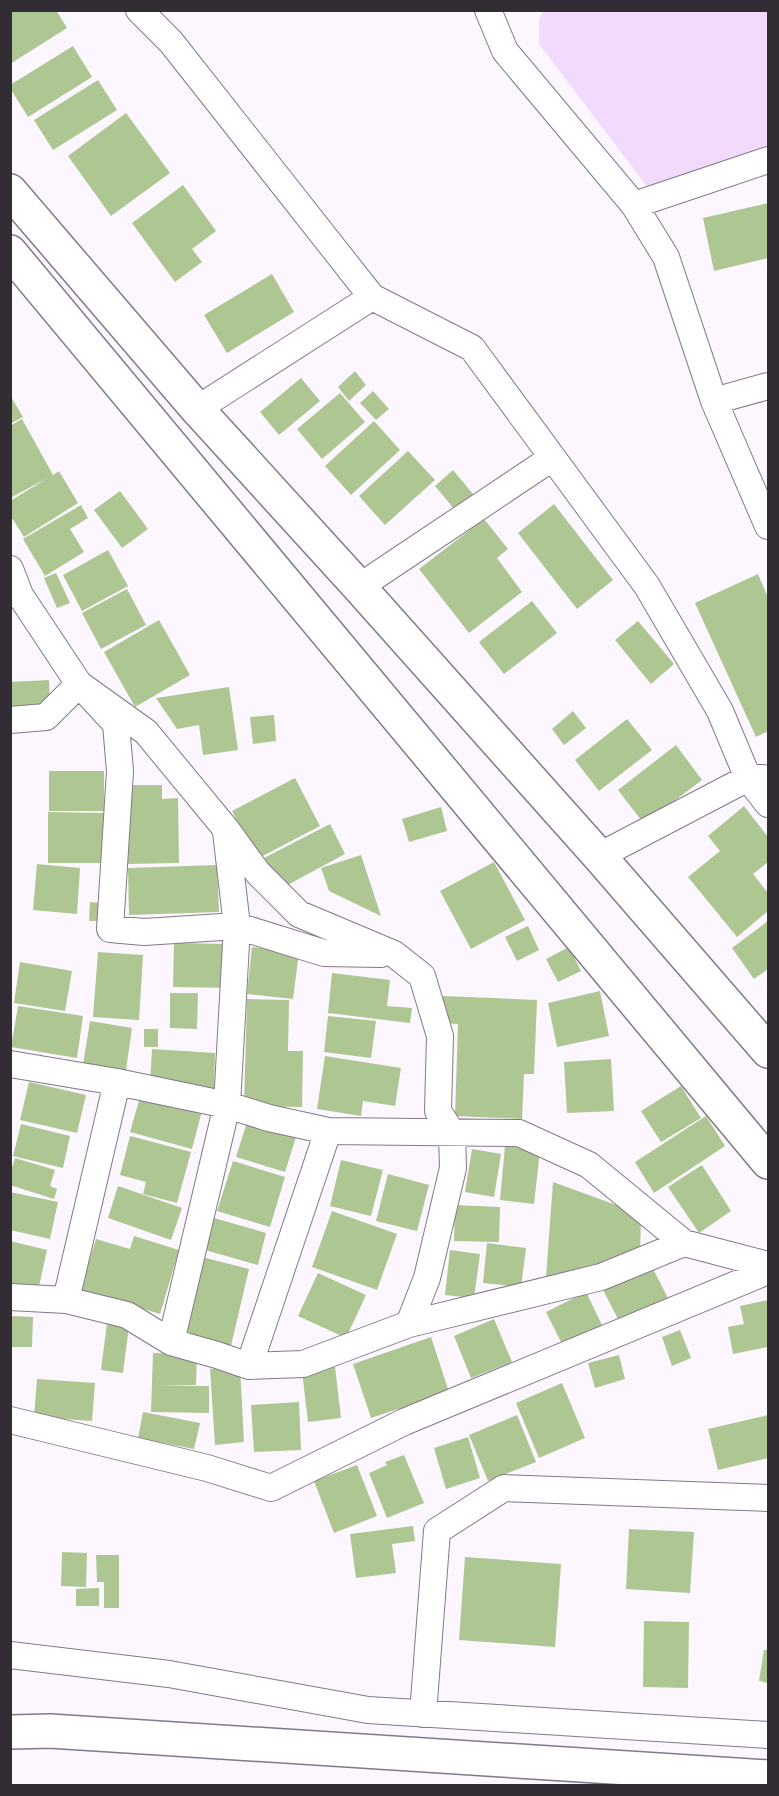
<svg xmlns="http://www.w3.org/2000/svg" width="779" height="1796" font-family="Quicksand,sans-serif">
  <style>
    .green { fill: #f2dafd }
    .building { fill: #adc692 }
    .lines { fill: none; stroke-linecap: round; stroke-linejoin: round }
    .minor-casing { stroke: #837888; stroke-width: 28 }
    .secondary-casing { stroke: #837888; stroke-width: 36 }
    .minor { stroke: #fff; stroke-width: 26 }
    .secondary { stroke: #fff; stroke-width: 33 }
  </style>
  <rect width="100%" height="100%" fill="#fcf7ff"/>
  <path class="green" d="M543,10L768,11V153L649,189L539,44V20Z"/>
  <path class="building" d="M10,10H56L67,28L10,64Z
    M73,46L92,77L28,117L10,88V85Z
    M98,80L117,110L53,150L34,120Z
    M126,113L170,173L111,216L68,156Z
    M183,185L216,231L192,249L202,262L175,282L132,223Z
    M768,203V258L714,271L703,218Z
    M272,274L294,312L227,353L204,315Z
    M355,371L366,385L349,401L338,387Z
    M301,378L320,401L279,435L260,412Z
    M373,391L389,409L376,420L360,403Z
    M340,393L365,422L322,459L297,429Z
    M10,395L23,417L10,424Z
    M22,419L53,475L59,471L78,503L24,537L10,515V501L48,478L10,498V426Z
    M374,421L400,450L351,495L325,466Z
    M408,451L435,480L385,525L359,496Z
    M453,470L473,494L455,510L435,486Z
    M120,491L148,529L122,548L94,510Z
    M554,504L613,580L577,609L518,533Z
    M81,505L88,518L70,529L84,552L45,576L23,539Z
    M484,519L508,549L497,558L522,592L469,633L419,569Z
    M108,550L128,586L82,611L63,575Z
    M56,573L70,603L57,608L44,578Z
    M758,574L768,598V731L756,737L695,603Z
    M127,589L146,625L101,649L82,613Z
    M532,601L557,633L504,674L479,642Z
    M159,620L190,675L135,707L104,652Z
    M638,621L674,664L651,684L615,640Z
    M49,680L50,705L10,707V682Z
    M229,687L238,750L203,755L199,725L177,729L156,698Z
    M573,711L586,728L564,745L552,729Z
    M274,715L276,741L253,744L250,717Z
    M627,719L652,750L599,791L575,760Z
    M676,745L702,780L644,824L618,790Z
    M49,771H104V811H49Z
    M295,778L320,826L257,859L232,811Z
    M127,785H162V799L178,798L179,863L128,864Z
    M744,806L768,837V862L753,874L768,893V911L737,937L688,877L720,851L708,836Z
    M441,807L447,831L409,842L402,819Z
    M48,812L104,813V863H48Z
    M330,824L345,854L280,889L264,858Z
    M361,855L381,916L329,891L321,868Z
    M494,862L525,920L471,949L440,891Z
    M37,864L80,868L77,914L33,910Z
    M217,865L219,912L129,915L128,868Z
    M90,902L105,903L104,921H89Z
    M768,921V969L754,979L732,948Z
    M528,926L539,950L517,961L505,937Z
    M174,943L231,944V988L173,987Z
    M252,947L299,952L293,999L247,994Z
    M569,947L581,971L558,982L546,959Z
    M98,952L143,955L139,1020L93,1017Z
    M20,962L72,971L65,1011L14,1003Z
    M332,973L390,980L387,1006L412,1008L410,1023L328,1013Z
    M600,991L609,1036L557,1047L548,1003Z
    M170,993H198L197,1029L170,1028Z
    M443,996L537,1000L534,1074H524L522,1119L455,1116L458,1024L442,1023Z
    M247,999L289,1000L288,1051H303L302,1107L244,1106Z
    M18,1006L83,1016L77,1058L11,1047Z
    M328,1016L376,1021L371,1058L324,1052Z
    M90,1021L132,1028L125,1077L82,1071Z
    M144,1029H158V1047H144Z
    M152,1049L215,1053L214,1088L150,1085Z
    M325,1056L401,1068L395,1106L363,1101L361,1116L317,1109Z
    M611,1059L614,1111L567,1113L564,1062Z
    M29,1082L86,1095L77,1133L20,1120Z
    M681,1086L701,1118L661,1142L641,1111Z
    M142,1090L203,1107L192,1149L130,1132Z
    M706,1116L725,1146L654,1193L635,1162Z
    M248,1119L297,1134L285,1172L236,1157Z
    M21,1124L70,1136L63,1168L13,1156Z
    M130,1136L191,1152L177,1203L143,1194L146,1182L120,1175Z
    M505,1146L540,1150L534,1204L500,1200Z
    M472,1149L501,1154L494,1197L465,1192Z
    M15,1158L55,1170L50,1186L57,1189L54,1199L10,1185V1174Z
    M341,1160L383,1170L371,1216L330,1206Z
    M233,1161L285,1177L270,1227L217,1211Z
    M702,1165L731,1211L699,1233L668,1187Z
    M388,1174L429,1185L417,1231L376,1221Z
    M553,1182L641,1214L640,1257L546,1277Z
    M118,1186L182,1208L171,1240L108,1218Z
    M10,1192L58,1202L50,1239L10,1230Z
    M455,1205L500,1207L499,1242L454,1241Z
    M332,1211L397,1234L377,1290L312,1267Z
    M214,1218L266,1233L258,1265L205,1250Z
    M134,1236L179,1250L160,1314L80,1290L96,1239L130,1249Z
    M10,1241L47,1250L38,1291L10,1284Z
    M487,1243L526,1248L521,1287L483,1283Z
    M450,1250L480,1254L474,1298L445,1295Z
    M202,1257L249,1269L230,1350L183,1339Z
    M650,1263L668,1298L620,1323L602,1288Z
    M318,1273L366,1295L346,1338L298,1316Z
    M586,1292L604,1329L564,1348L546,1312Z
    M768,1300V1347L733,1354L728,1327L744,1324L740,1306Z
    M10,1316L33,1317L32,1347H10Z
    M494,1319L512,1362L471,1378L454,1336Z
    M107,1323L129,1326L123,1373L101,1370Z
    M680,1330L691,1358L672,1366L662,1337Z
    M431,1337L449,1392L371,1418L353,1364Z
    M153,1353L197,1354L196,1385L159,1386H209V1413L151,1412Z
    M619,1355L625,1379L595,1388L588,1363Z
    M240,1367L244,1442L215,1445L210,1369Z
    M335,1367L341,1418L308,1422L302,1371Z
    M37,1379L95,1383L92,1421L34,1417Z
    M562,1383L585,1438L539,1458L516,1403Z
    M299,1402L301,1450L254,1452L251,1405Z
    M143,1412L200,1423L194,1449L138,1438Z
    M517,1415L536,1462L488,1481L469,1435Z
    M768,1415V1458L718,1470L708,1429Z
    M468,1437L480,1478L446,1489L434,1448Z
    M404,1455L424,1503L387,1518L369,1473L387,1465L385,1462Z
    M357,1465L377,1516L334,1533L314,1481Z
    M413,1526L415,1541L392,1544L396,1573L356,1578L350,1534Z
    M629,1529L694,1532L690,1593L626,1589Z
    M62,1552L87,1553L86,1587L61,1586Z
    M96,1555H119V1608H104V1582H97Z
    M465,1557L561,1564L555,1647L459,1640Z
    M99,1588V1606H76V1589Z
    M644,1621L689,1622L688,1688L643,1687Z
    M764,1650H768V1683L759,1681Z"/>
  <g class="lines">
    <defs>
      <path id="minor" d="M139,10L171,42L372,297L472,348L647,586L720,711L748,778L768,804
        M488,10L505,51L634,205L666,257L714,401L768,526
        M634,205L768,160
        M714,401L768,386
        M197,409L372,297
        M10,569L20,595L79,684L146,732L226,829L258,873L299,914L394,954L422,976L440,1036L438,1111L452,1133L453,1168L427,1278L409,1324
        M359,587L552,458
        M10,720L46,717L79,684L116,724L120,771L110,929L144,932L237,926L324,953L381,954
        M599,856L748,778H763
        M10,1064L117,1082L227,1105L269,1118L328,1131L519,1133L589,1165L684,1243
        M10,1297L66,1300L127,1315L171,1342L217,1355L249,1366L303,1364L409,1324L601,1277L684,1243L768,1265
        M66,1300L117,1082
        M171,1342L227,1105L237,926L226,832
        M249,1366L328,1131
        M10,1420L207,1468L271,1488L404,1422L768,1271
        M10,1655L169,1674L368,1710L768,1735
        M423,1714L437,1531L504,1488L768,1498"/>
      <path id="secondary" d="M10,191L197,409L359,587L599,856L768,1051
        M10,252L768,1162
        M10,1732L50,1731L768,1777"/>
    </defs>
    <use href="#minor" class="minor-casing"/>
    <use href="#secondary" class="secondary-casing"/>
    <use href="#minor" class="minor"/>
    <use href="#secondary" class="secondary"/>
  </g>
  <rect width="779" height="1796" fill="none" stroke="#322d34" stroke-width="24"/>
</svg>
